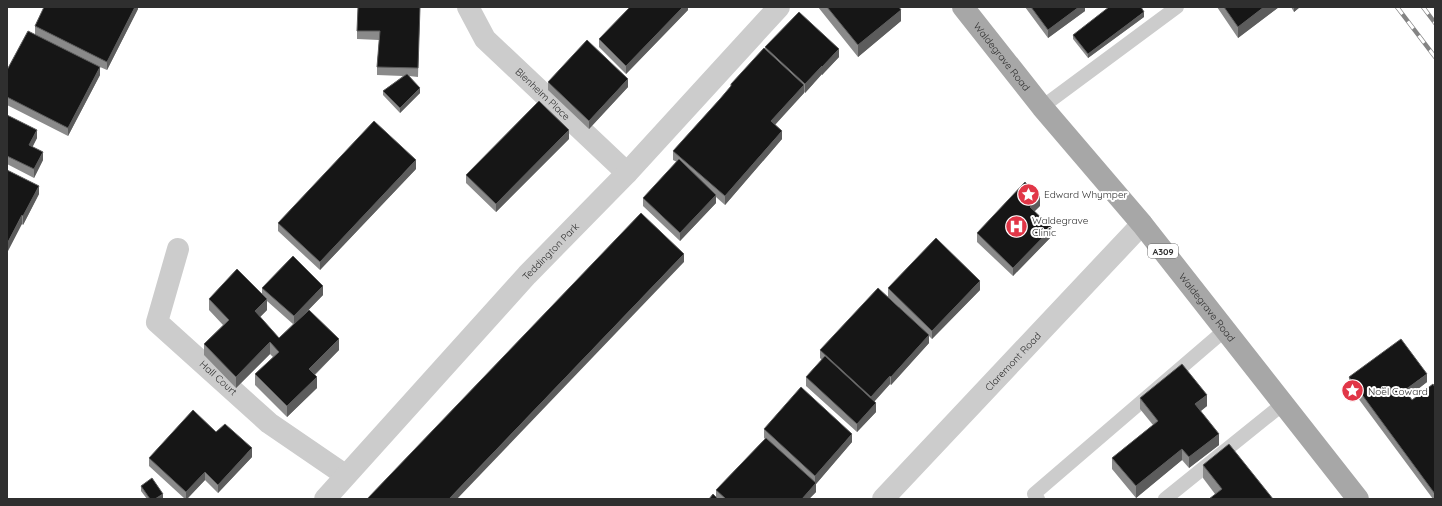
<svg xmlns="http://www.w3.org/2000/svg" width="1442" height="506" font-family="Quicksand,sans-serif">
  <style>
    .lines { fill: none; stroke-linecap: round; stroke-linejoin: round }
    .service { stroke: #ccc; stroke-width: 14 }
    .minor { stroke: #ccc; stroke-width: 22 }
    .primary { stroke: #a7a7a7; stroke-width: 22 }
    .rail-casing { stroke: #848484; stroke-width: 4.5 }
    .rail { stroke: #fff; stroke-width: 3; stroke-dasharray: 9; stroke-linecap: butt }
    .wall { fill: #8a8a8a; fill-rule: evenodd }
    .shaded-wall { fill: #5c5c5c }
    .building { fill: #161616; stroke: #5c5c5c }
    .labels { text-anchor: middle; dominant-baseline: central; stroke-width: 4; stroke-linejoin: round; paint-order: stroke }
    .shield { fill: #fff; stroke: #6d6d6d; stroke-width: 1 }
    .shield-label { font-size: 9px; font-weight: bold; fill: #2f2f2f }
    .street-label { font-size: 10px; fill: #2f2f2f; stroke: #fff }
    .poi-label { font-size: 10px; fill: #2f2f2f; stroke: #fff; text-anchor: start }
  </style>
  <rect width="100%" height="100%" fill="#fff"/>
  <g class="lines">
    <path class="service" d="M1042,107L1177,7
      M1038,499L1034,494L1225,330
      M1165,499L1283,404"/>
    <g class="minor">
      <path id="s1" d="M468,7L485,39L627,173"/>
      <path id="s2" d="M178,249L157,322L269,423L345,475"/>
      <path id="s3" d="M325,499L527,275L627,173L779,7"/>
      <path id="s4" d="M883,499L1142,224"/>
    </g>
    <path class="primary" id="s5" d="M963,7L1042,107L1142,224L1358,499"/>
    <defs>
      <path id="rail" d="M1397,7L1435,57
        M1423,7L1435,23"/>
    </defs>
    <use href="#rail" class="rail-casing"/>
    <use href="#rail" class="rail"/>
  </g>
  <path class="wall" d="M138,7V9L107,70L100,67V75L68,136L7,105V70L35,34V26Z
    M420,7L418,77L409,76L420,93L400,113L383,95V91L403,76L377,75V67L379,40L357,39V31Z
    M688,7V10L626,74L599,47V39Z
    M818,7H899L901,21L858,57Z
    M1025,7H1085V11L1048,38Z
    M1217,7H1279L1238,38Z
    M1291,7H1300L1294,12Z
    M1144,17L1088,58L1073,39V35Z
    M765,47L839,57L822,75V74L805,93L804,92V93L775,125L782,139L725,205L716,197V203L680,241L643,206V198L677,162L673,160V151L765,49Z
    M548,82L628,87L589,129L548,90Z
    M7,115L37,138L32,147L43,160L34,178L7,164Z
    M569,139L496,212L466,183V175Z
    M416,169L320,270L278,231V223Z
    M7,170L39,194L23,225L22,224Z
    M1040,206L1034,211L1052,236L1013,276L977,242V233Z
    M262,288L323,295L299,319L339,350L315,375L317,388L287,417L255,385V374L273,357L270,354L236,388L204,355V344L223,325L209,310V299L262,294ZM267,301L293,324L279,338L260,317L267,310Z
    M888,288L980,290L932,339L929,336V343L891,385L890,384L874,402L876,412L857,432L806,386V377L822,360L820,358V350L899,307L888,297Z
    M1349,377L1427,382L1409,396L1412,400L1435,387V499H1433L1349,386Z
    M1140,398L1207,406L1200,411L1219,445L1189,468L1182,460L1136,498L1112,469V458L1153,425L1140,409Z
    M764,429L852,442L816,484V492L809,499H709L716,497V490L765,439L764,438Z
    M216,432L252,457L218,493L205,480L187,499H185L149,466V458Z
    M1203,465L1273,499L1215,494L1203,478Z
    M141,486L163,499H147L141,491Z"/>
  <path class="shaded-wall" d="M135,7H138V9L107,70V62Z
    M683,7H688V10L626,74V66Z
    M1079,7H1085V11L1048,38V30Z
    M1264,7H1279L1238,38V27Z
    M1294,7H1300L1294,12Z
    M901,10V21L858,57V45Z
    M1144,12V17L1088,58V54Z
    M839,49V57L822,75V67Z
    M822,66V74L805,93V84Z
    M100,67V75L68,136V128Z
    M628,79V87L589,129V121Z
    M804,85V93L771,129V121Z
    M420,88V93L400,113V108Z
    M37,130V138L29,154V145Z
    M569,130V139L496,212V204Z
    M782,131V139L725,205V196Z
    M43,152V160L34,178V169Z
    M416,160V169L320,270V262Z
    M39,186V194L23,225V216Z
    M716,195V203L680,241V233Z
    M1040,197V206L1030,216V207Z
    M22,215V224L7,253V244Z
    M1052,228V236L1013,276V268Z
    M684,254V262L457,499H449Z
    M980,281V290L932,339V331Z
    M323,286V295L294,325V316Z
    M267,299V310L255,322V311Z
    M929,335V343L891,385V377Z
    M339,339V350L309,380V369Z
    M270,342V354L236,388V377Z
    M1427,374V382L1405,399V390Z
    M890,376V384L871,405V397Z
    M317,377V388L287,417V406Z
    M1207,395V406L1195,416V404Z
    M876,403V412L857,432V424Z
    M852,434V442L816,484V492L809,499H802L815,484V476Z
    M1219,434V445L1189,468V457Z
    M252,448V457L218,493V485Z
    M1182,449V460L1136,498V486Z
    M205,472V480L187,499H186V492Z
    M163,494V499H155Z"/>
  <path class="building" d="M44,7H135L107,62L35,26Z
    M358,7H420L418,68L377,67L380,31H357Z
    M630,7H683L626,66L599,39Z
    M827,7H899L901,10L858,45Z
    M1031,7H1079L1048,30Z
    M1109,7H1141L1144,12L1088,54L1073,35Z
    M1224,7H1264L1238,27Z
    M799,12L839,49L822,67V66L805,84L765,47Z
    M28,31L100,67L68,128L7,97V70Z
    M587,40L628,79L589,121L548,82Z
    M764,48L804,85L771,121L782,131L725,196L673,151L720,99L731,86V84Z
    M407,74L420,88L400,108L383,91Z
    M539,101L569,130L496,204L466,175Z
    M7,115L37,130L29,145L43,152L34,169L7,156Z
    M374,121L416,160L320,262L278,223Z
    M679,159L716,195L680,233L643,198Z
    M7,170L39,186L23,216L22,215L7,244Z
    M1025,182L1040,197L1030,207L1052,228L1013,268L977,233Z
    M641,213L684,254L449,499H367Z
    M936,238L980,281L932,331L888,288Z
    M293,256L323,286L294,316L262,288Z
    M237,269L267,299L255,311L279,338L309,310L339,339L309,369L317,377L287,406L255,374L279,352L270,342L236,377L204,344L229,320L209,299Z
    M878,288L929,335L891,377L890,376L871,397L820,350Z
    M1401,339L1427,374L1405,390L1412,400L1433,384L1435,387V494L1349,377Z
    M825,356L876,403L857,424L806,377Z
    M1182,364L1207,395L1195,404L1219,434L1189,457L1182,449L1136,486L1112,458L1158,421L1140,398Z
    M801,387L852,434L815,476L764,429Z
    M193,410L216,432L225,424L252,448L218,485L205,472L186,492L149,458Z
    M766,438L816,483L802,499H726L716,490Z
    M1229,444L1273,499H1209L1222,489L1203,465Z
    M152,478L163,494L155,499H150L141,486Z
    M713,494L718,499H709Z"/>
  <defs>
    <symbol id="sight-disc" viewBox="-11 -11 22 22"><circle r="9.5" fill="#e13647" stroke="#fff"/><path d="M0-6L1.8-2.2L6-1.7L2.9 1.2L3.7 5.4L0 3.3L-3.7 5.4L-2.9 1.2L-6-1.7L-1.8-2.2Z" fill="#fff"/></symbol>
    <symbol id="hospital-disc" viewBox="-11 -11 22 22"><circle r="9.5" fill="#e13647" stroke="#fff"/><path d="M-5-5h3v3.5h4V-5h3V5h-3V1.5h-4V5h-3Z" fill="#fff"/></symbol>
  </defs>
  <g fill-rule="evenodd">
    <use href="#sight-disc" x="1016" y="182" width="25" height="25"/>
    <use href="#hospital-disc" x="1004" y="214" width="25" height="25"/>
    <use href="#sight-disc" x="1340" y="378" width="25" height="25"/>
  </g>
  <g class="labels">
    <rect class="shield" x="1148" y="244" width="30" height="14" rx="3"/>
    <g class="shield-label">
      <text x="1163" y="251">A309</text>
    </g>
    <g class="street-label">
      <text stroke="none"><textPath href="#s5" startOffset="63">Waldegrave Road</textPath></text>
      <text stroke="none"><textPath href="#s1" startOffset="116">Blenheim Place</textPath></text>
      <text stroke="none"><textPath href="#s3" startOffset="335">Teddington Park</textPath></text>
      <text stroke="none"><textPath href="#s5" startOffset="387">Waldegrave Road</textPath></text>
      <text stroke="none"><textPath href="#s4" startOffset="189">Claremont Road</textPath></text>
      <text stroke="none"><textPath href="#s2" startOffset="159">Hall Court</textPath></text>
    </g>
    <g class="poi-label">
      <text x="1044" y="194">Edward Whymper</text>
      <text x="1032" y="220">Waldegrave<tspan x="1032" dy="12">Clinic</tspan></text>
      <text x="1368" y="391">Noël Coward</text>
    </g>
  </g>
  <rect width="1442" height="506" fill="none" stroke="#2f2f2f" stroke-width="16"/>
</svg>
